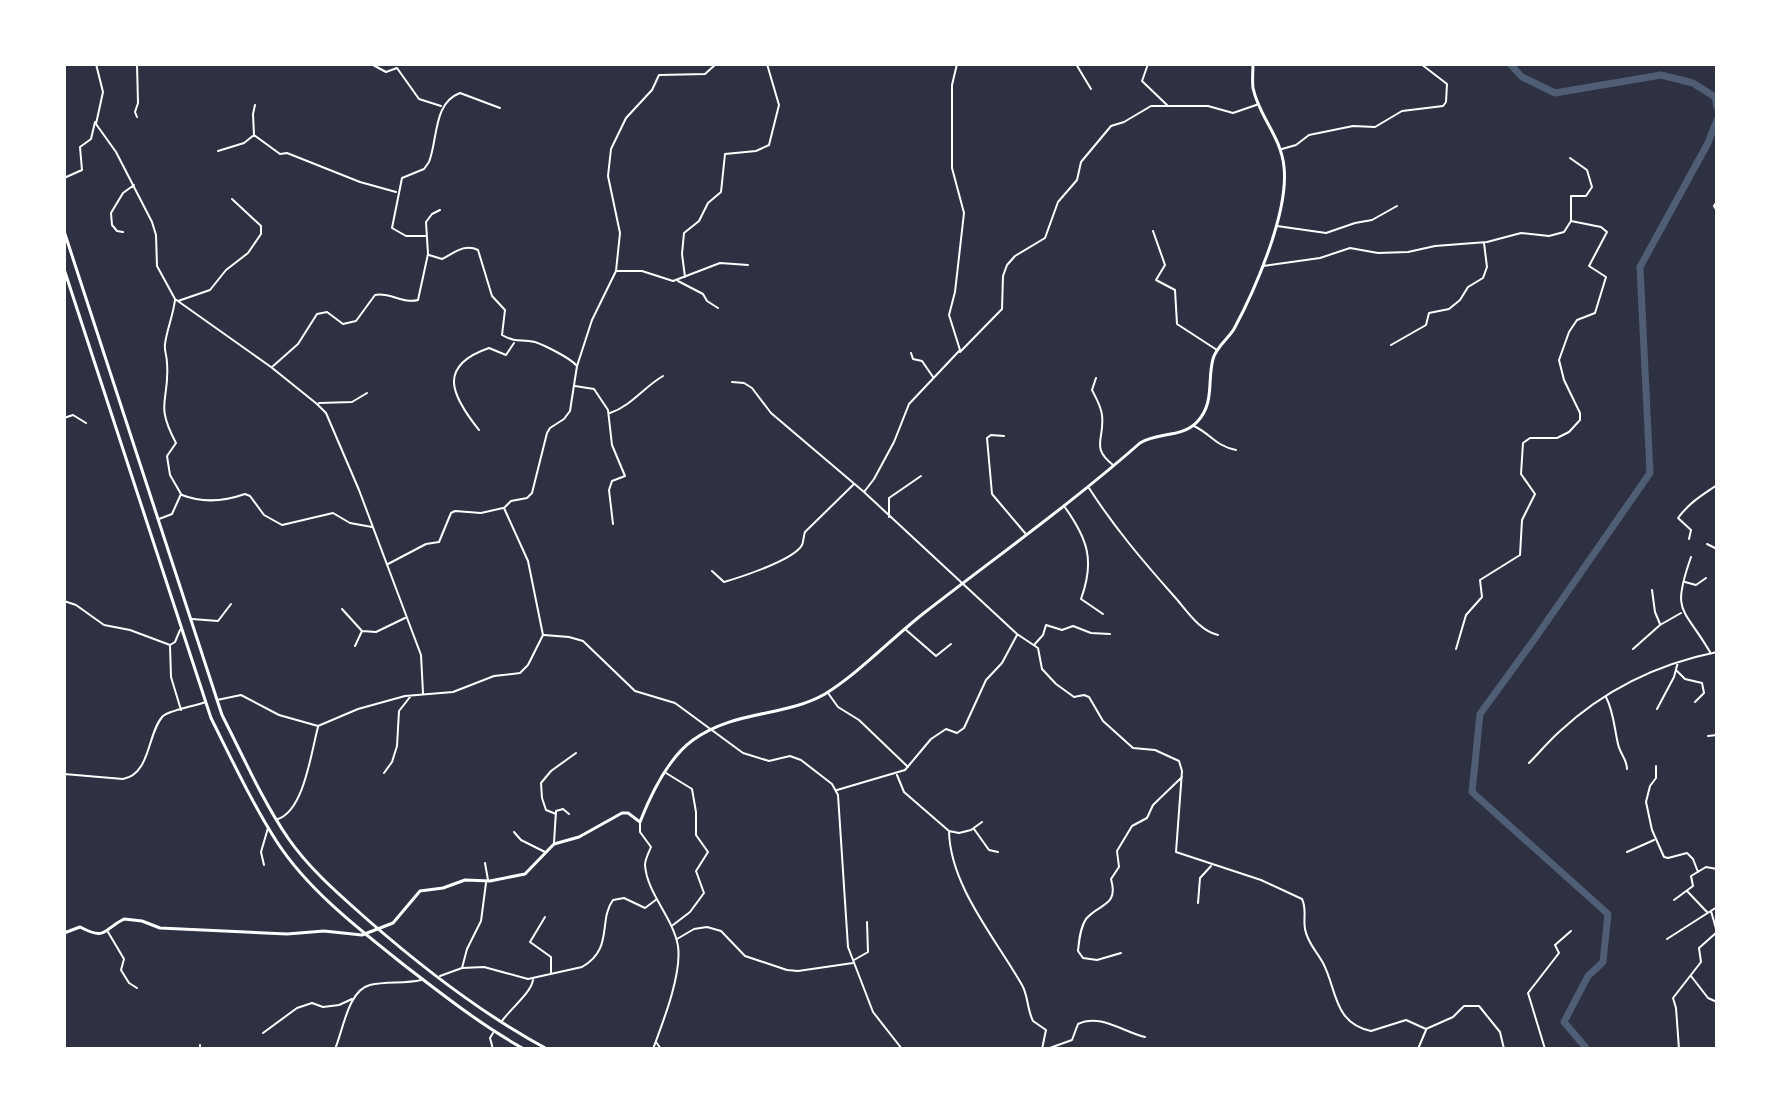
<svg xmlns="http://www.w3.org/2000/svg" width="1781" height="1113" font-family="Inter,sans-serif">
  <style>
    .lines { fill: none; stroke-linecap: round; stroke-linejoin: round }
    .river { stroke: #4f5d75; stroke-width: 7 }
    .minor { stroke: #fff; stroke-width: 2 }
    .tertiary { stroke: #fff; stroke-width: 3 }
    .secondary { stroke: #fff; stroke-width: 3 }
  </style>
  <rect width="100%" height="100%" fill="#2d3142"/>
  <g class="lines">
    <path class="river" d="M1510,64L1522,77L1555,93L1661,75L1693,83L1715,97L1717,107
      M1587,1049L1564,1022L1588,976L1603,962L1608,914L1472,792L1480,714L1536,637L1650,473L1640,267L1708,143L1717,120"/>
    <path class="minor" d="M96,64L103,92L96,124L116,152L152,222L156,235L157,266L175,299L271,367L317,404L326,413L359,490L421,655L423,693
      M137,64L138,103L135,112L137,117
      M355,64L373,65L386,72L397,68L419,99L441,106
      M1076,64L1091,89
      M1148,64L1142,81L1168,106
      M254,135L280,154L287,153L360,182L396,192
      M1282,149L1296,145L1309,135L1353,126L1375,127L1402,111L1443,106L1446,102L1447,84L1421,64
      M218,151L244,143L254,135L253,114L255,105
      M64,178L82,170L80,147L91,139L95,122
      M1717,201L1714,206L1717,211
      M1277,226L1326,233L1355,223L1372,220L1397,206
      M1153,231L1165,265L1156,280L1175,290L1177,324L1217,350
      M123,232L117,231L112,225L111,213L123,193L134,185
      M425,236H406L392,228L402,178L424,169L429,162C438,139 433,103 460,93L500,108
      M429,255L442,259C454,253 465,243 478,250L492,296L505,310L502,335C518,344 521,338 535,342C544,345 570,358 576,365
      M1263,266L1320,258L1350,248L1378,253L1408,252L1435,246L1487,242L1521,233L1549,236L1564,232L1571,221V196H1586L1592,187L1587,170L1570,158
      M617,271H642L673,281L720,263L748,265
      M685,277L682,254L684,233L699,221L708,203L721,192L725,154L756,151L769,145L779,105L767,64
      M678,281L703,294L707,301L718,308
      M178,301L210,290L226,270L248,253L261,234V226L232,199
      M1391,345L1426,325L1429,313L1449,309L1460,300L1468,287L1483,278L1487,267L1484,243
      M960,352L1002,309L1003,276L1007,265L1015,256L1045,238L1058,202L1077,180L1081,162L1111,126L1124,122L1151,106H1208L1233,113L1259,104
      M911,353L913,359L922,361L933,377
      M272,367L298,344L317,314L327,312L343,324L356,321L375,295C390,292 403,304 418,300L428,254L426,222L432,214L440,210
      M1096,378L1092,390C1096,398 1101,406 1102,415C1105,439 1090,447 1113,465
      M732,382L744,383L752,388L771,413L864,492L1017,634L1038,648L1042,669L1056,684L1074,697L1084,695L1089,697L1103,721L1133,748L1155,750L1179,761L1182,771L1176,852L1261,880L1302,899C1307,909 1303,918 1305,929C1307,942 1317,952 1323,963C1337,989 1333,1023 1371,1031L1406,1020L1426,1029L1453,1017L1464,1006H1479L1500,1032L1504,1049
      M575,386L594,389L608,410L612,445L625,476L612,481L609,490L613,524
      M319,403L352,402L367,393
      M610,413C631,406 644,387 663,376
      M64,418L73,415L86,423
      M1194,426C1212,435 1216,446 1236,450
      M479,430C451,395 437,366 489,348L506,355L514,343
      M1004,436L991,435L987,438L992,494L1025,533
      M1089,488C1114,527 1142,560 1173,595C1186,609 1198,630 1218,635
      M864,492L874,479L894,442L909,404L960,350L949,315L955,292L964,213L952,168V85L957,64
      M182,495C202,503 225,501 245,494L250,496L264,515L282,525L333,513L350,523L372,527
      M1064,506C1088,539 1095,561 1081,599L1103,614
      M889,517V498L921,476
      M159,519L172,514L181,494L170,475L167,456L176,443C154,402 170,401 167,363C167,356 164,350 165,344C167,329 173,316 175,300
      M1689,539L1691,530L1678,518C1690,502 1701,496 1717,485
      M1707,544L1717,549
      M1691,557C1671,614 1683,606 1710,652
      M388,564L426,544L439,542L451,513L455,511L481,513L503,508
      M712,571L724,582C741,577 794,560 802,545C803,544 804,534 805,532L853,485
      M1685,582L1696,585L1706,578
      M1652,590L1655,612L1660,624
      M64,601L76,605L104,625L130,630L170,645L175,642L180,630
      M342,609L362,631L355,646
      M192,619L218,621L231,604
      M905,629L936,656L951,644
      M362,631L376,632L405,618
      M544,635L569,637L583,641L635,691L675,703L743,753L769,761L790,756L801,760L832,784L838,795L848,947L873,1012L902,1049
      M1034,645L1043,635L1046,625L1062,630L1073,626L1091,633L1110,634
      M170,646L171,677L181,710
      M1456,649L1466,615L1482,597L1480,580L1520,555L1522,520L1535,494L1521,474L1523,443L1530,438H1557L1569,432L1580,420V413L1564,380L1559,360L1569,332L1577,320L1595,313L1606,277L1589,266L1607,232L1601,227L1571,221
      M1633,649L1660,625L1681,613
      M1676,670L1685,679L1702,683L1704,693L1695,702
      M828,693L838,707L859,720L908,767
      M1606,697C1614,713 1614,727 1618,744C1620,754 1627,759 1627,769
      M217,700L241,695L279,715L318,726L358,709L405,696L453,692L494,676L520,673L528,665L543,635L528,561L504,508L511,501L527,498L532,493L547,433L550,428L564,419L570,411L577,366L592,320L616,271L620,233L608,176L611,149L626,118L652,90L659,75L705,74L716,64
      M1657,709L1674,677L1678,662
      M1708,736L1717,735
      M1529,763C1539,753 1548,742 1559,732C1604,690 1657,664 1717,652
      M1656,766V778L1650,786L1646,802L1652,830L1664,857L1668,858L1687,853L1693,859L1698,872
      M384,773L392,762L397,746L399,711L410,697
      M666,773L692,789L696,812V835L708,852L696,871L704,893L690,912L673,925
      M64,774L123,779C151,774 147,733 163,716C170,710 195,706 206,702
      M897,775L904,792L949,831L959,833L971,830L982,822
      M837,790L905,770L931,739L946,729L957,733L964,728L986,680L1002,663L1017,635
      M556,814L546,810L542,798L541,783L551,771L576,753
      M278,819C304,810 311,753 318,727
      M640,823V832L651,847C649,852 645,859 645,865C647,894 673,917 678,946C682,974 663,1022 653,1049
      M974,829L989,850L998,852
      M949,831C950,886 996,939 1022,985C1028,995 1027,1009 1033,1021L1046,1030L1042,1049
      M514,832L521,840L545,852
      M554,843L556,811L563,809L569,814
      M1627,852L1654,840
      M485,863L488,880
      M264,865L261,852L268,828
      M1687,891L1707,912
      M1674,900L1693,886L1691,876L1706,867L1717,869
      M1198,903L1200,878L1211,866
      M545,917L530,942L551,957V973
      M108,932L124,959L121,970L129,983L137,988
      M677,939L694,929L707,927L721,931L745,956L787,970L798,971L853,963
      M1667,939L1717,907
      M1121,953L1097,960L1083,958L1078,951C1079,941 1080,928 1086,919C1099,903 1119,907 1111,879L1119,867L1117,851L1132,826L1147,818L1153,805L1182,777
      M854,960L868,952L867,922
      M462,968L467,949L481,921L486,883
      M440,976L462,968L484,967L528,979L582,967C614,949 598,920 613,900L624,898L645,908L657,899
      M1691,976L1708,998L1717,1002
      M502,1021C511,1008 531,993 533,980
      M263,1033L297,1008L312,1003L323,1007L339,1005L352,999
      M656,1042L661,1049
      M200,1045V1049
      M335,1049C343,1031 348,990 370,985C387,981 404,984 421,980
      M493,1049L490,1038L493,1033
      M1047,1049L1072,1040L1078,1024C1100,1013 1123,1032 1145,1037
      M1418,1049L1426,1030
      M1545,1049L1528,993L1559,953L1555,945L1571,931
      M1679,1049L1676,1008L1673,998L1701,962L1699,948L1717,932L1711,911"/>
    <path class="tertiary" d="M64,933L80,927C107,941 102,930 124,919L142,921L160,928L287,934L324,931L362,935L393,923L420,891L443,888L465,880L490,881L525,874L554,844L579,837L622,813H628L640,822C651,794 668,758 693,740C734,710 785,717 825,694C859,673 892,638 924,613C996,557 1072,503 1140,443C1157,432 1182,438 1197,422C1215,403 1207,381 1213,359C1216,347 1228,339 1234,329C1255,290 1289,212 1284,167C1281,136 1259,117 1253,88C1252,80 1253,72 1253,64"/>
    <path class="secondary" d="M64,231L222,715C243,756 262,800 288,838C310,870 341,896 369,921C424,969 482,1014 547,1049
      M64,269L211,718C232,760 252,803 277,842C308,890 360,930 404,965C443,995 481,1025 524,1049"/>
  </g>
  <rect width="1781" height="1113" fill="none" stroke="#ffffff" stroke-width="132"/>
</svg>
